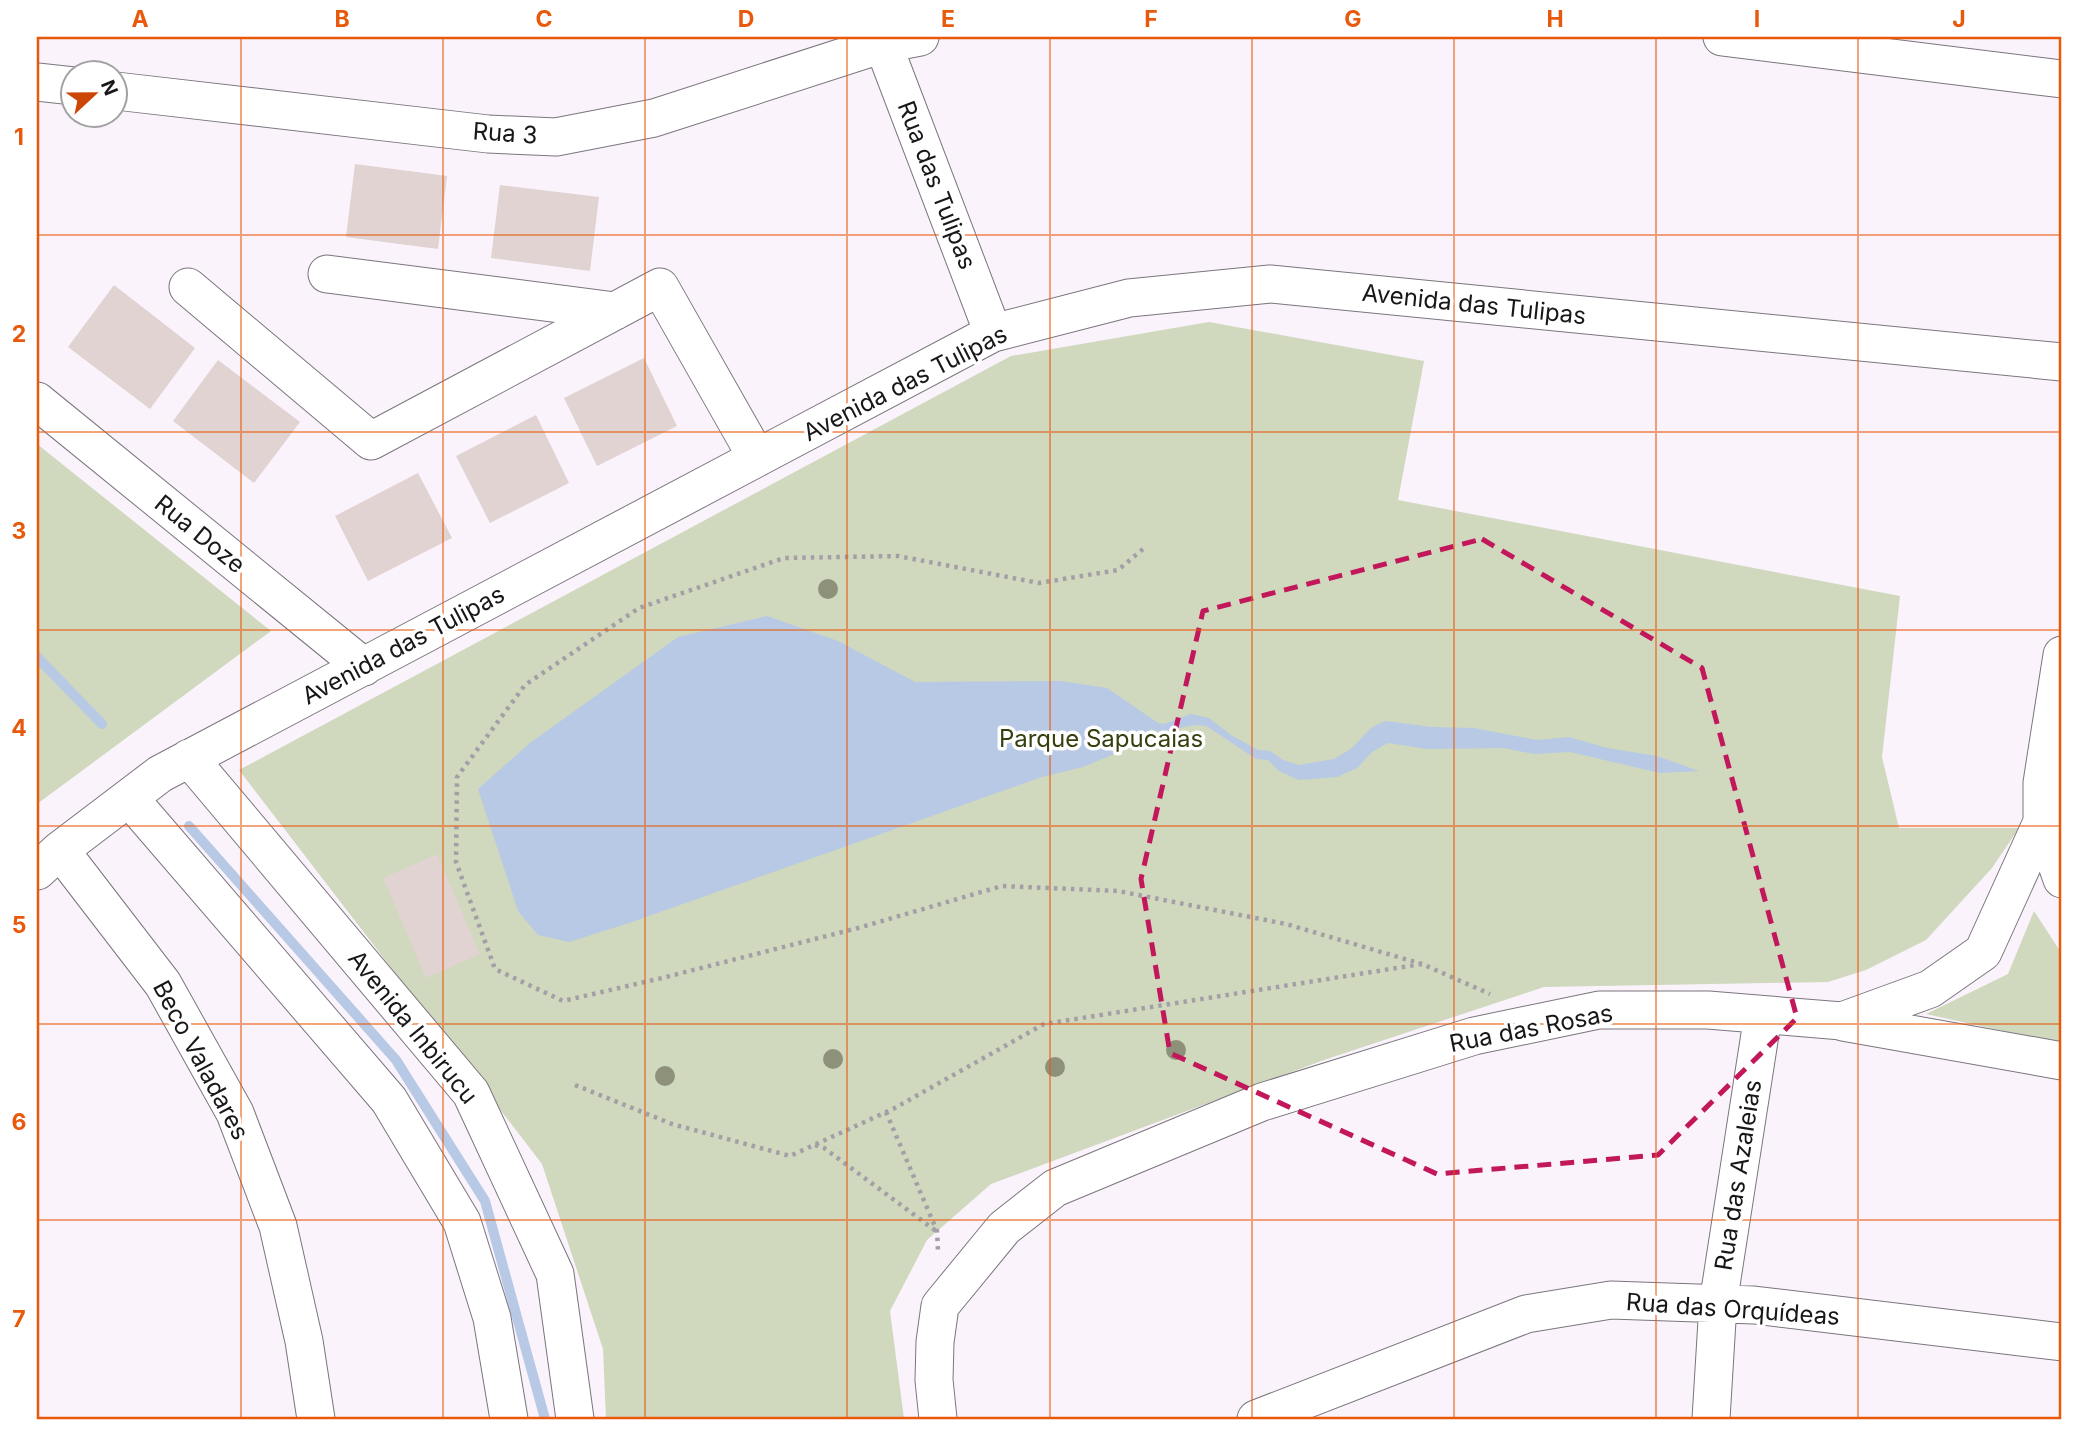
<svg xmlns="http://www.w3.org/2000/svg" width="2099" height="1456" font-family="Inter,sans-serif">
  <style>
    .green { fill: #d0d8be }
    .water { fill: #b7c9e4 }
    .lines { fill: none; stroke-linecap: round; stroke-linejoin: round }
    .stream { stroke: #b7c9e4; stroke-width: 10 }
    .building { fill: #e0d3d1 }
    .minor-casing { stroke: #7b757d; stroke-width: 39 }
    .path { stroke: #a49fa6; stroke-width: 4.5; stroke-dasharray: 3.5 5; stroke-linecap: butt }
    .minor { stroke: #fff; stroke-width: 37 }
    .tree { fill: #8e9179 }
    .marked { fill: none; stroke: #c2185b; stroke-width: 5; stroke-dasharray: 14 9; stroke-linejoin: round }
    .grid { fill: none; stroke: #e8590c; stroke-width: 2; stroke-opacity: 0.55 }
    .labels { text-anchor: middle; dominant-baseline: central; stroke-width: 7; stroke-linejoin: round; paint-order: stroke }
    .street-label { font-size: 24px; fill: #181619; stroke: #fff }
    .park-label { font-size: 24px; fill: #35400e; stroke: #fff }
    .neatline { fill: none; stroke: #e8590c; stroke-width: 2.5 }
    .grid-label { font-size: 23px; text-anchor: middle; font-weight: bold; fill: #e8590c }
  </style>
  <rect width="100%" height="100%" fill="#faf3fc"/>
  <path class="green" d="M1209,322L1424,361L1398,500L1900,596L1882,757L1899,828H2019L1992,868L1926,940L1866,970L1828,982L1544,987L1324,1060L991,1184L927,1240L890,1311L904,1419H606L603,1349L542,1164L239,770L1011,356Z
    M37,444L271,631L37,804Z
    M2034,911L2062,954V1044L1926,1014L2008,974Z"/>
  <path class="water" d="M767,616L838,641L915,682L1061,681L1107,688L1158,723L1164,724L1191,714L1209,718L1231,735L1258,750L1270,751L1283,760L1299,765L1334,759L1352,748L1371,728L1385,721L1432,727L1474,728L1537,740L1569,737L1607,748L1657,756L1699,771L1660,773L1570,752L1534,754L1504,748L1427,749L1388,743L1372,752L1357,768L1337,777L1299,780L1279,771L1268,760L1256,759L1208,727C1186,720 1170,738 1151,729L1122,751L1083,767L1042,777L629,923L569,942L538,935L518,911L478,789L530,743L678,637Z"/>
  <g class="lines">
    <path class="stream" d="M37,657L102,724
      M189,826L396,1060L485,1201L545,1419"/>
  </g>
  <path class="building" d="M355,164L447,176L438,249L346,237Z
    M500,185L599,197L590,271L491,258Z
    M114,285L195,348L150,409L68,347Z
    M644,358L677,426L597,466L564,398Z
    M218,360L300,422L254,483L173,421Z
    M536,415L569,483L490,523L456,456Z
    M418,473L452,538L368,581L335,516Z
    M437,854L480,954L426,978L383,878Z"/>
  <g class="lines">
    <defs>
      <path id="minor" d="M885,37L883,44L993,333
        M1722,37L2062,79
        M37,82L74,86
        M116,91L488,134L556,137L654,118L883,44L920,37
        M327,274L615,311
        M188,287L371,441L660,287L757,458
        M37,401L364,667
        M189,758L471,1093L555,1274L575,1419
        M130,799L389,1100L462,1222L492,1318L509,1419
        M2042,822L2062,879
        M60,850L163,984L235,1113L278,1226L304,1341L316,1419
        M37,871L60,850L160,774L993,333L1129,298L1270,284L2062,362
        M1843,1022L2062,1061
        M938,1419L934,1380L935,1342L940,1306L1004,1228L1055,1188L1262,1102L1474,1036L1599,1010H1708L1842,1021L1930,989L1983,952L2042,822V783L2062,655
        M1256,1419L1526,1314L1611,1300L1754,1305L2062,1342
        M1711,1419L1718,1304L1763,1015"/>
    </defs>
    <use href="#minor" class="minor-casing"/>
    <path class="path" d="M1143,549L1118,570L1039,583L898,556L784,558L639,608L525,685L457,777L456,862L495,969L563,1001L662,978L858,928L1002,886L1118,891L1286,924L1422,964
      M575,1085L672,1124L790,1156L893,1109L1044,1024L1422,964L1490,994
      M886,1112L937,1231L938,1251
      M815,1145L824,1148L936,1231"/>
    <use href="#minor" class="minor"/>
  </g>
  <g class="tree">
    <circle cx="828" cy="589" r="10"/>
    <circle cx="1176" cy="1050" r="10"/>
    <circle cx="833" cy="1059" r="10"/>
    <circle cx="1055" cy="1067" r="10"/>
    <circle cx="665" cy="1076" r="10"/>
  </g>
  <path class="marked" d="M1482,539L1702,668L1797,1018L1658,1155L1437,1174L1170,1053L1141,879L1203,611Z"/>
  <path class="grid" d="M241,37V1419M443,37V1419M645,37V1419M847,37V1419M1050,37V1419M1252,37V1419M1454,37V1419M1656,37V1419M1858,37V1419M37,235H2062M37,432H2062M37,630H2062M37,826H2062M37,1024H2062M37,1220H2062"/>
  <g class="labels">
    <g class="street-label">
      <text transform="translate(505 133) rotate(4)">Rua 3</text>
      <text transform="translate(937 185) rotate(69)">Rua das Tulipas</text>
      <text transform="translate(1474 304) rotate(6)">Avenida das Tulipas</text>
      <text transform="translate(905 383) rotate(-27)">Avenida das Tulipas</text>
      <text transform="translate(200 534) rotate(39)">Rua Doze</text>
      <text transform="translate(403 645) rotate(-28)">Avenida das Tulipas</text>
      <text transform="translate(413 1027) rotate(51)">Avenida Inbirucu</text>
      <text transform="translate(1531 1028) rotate(-11)">Rua das Rosas</text>
      <text transform="translate(201 1060) rotate(62)">Beco Valadares</text>
      <text transform="translate(1738 1175) rotate(-81)">Rua das Azaleias</text>
      <text transform="translate(1733 1309) rotate(4)">Rua das Orquídeas</text>
    </g>
    <g class="park-label">
      <text x="1101" y="738">Parque Sapucaias</text>
    </g>
  </g>
  <rect width="2099" height="1456" fill="none" stroke="#ffffff" stroke-width="77"/>
  <g transform="translate(94 94) rotate(68)"><circle r="33" fill="#ffffff" stroke="#a3a2a3" stroke-width="2"/>
  <path d="M0-5L12 26L0 18L-12 26Z" fill="#cc4608"/>
  <text y="-10" font-size="19" font-weight="bold" text-anchor="middle" fill="#181619">N</text>
  </g>
  <rect x="38" y="38" width="2022" height="1380" class="neatline"/>
  <g class="grid-label">
    <text x="140" y="27">A</text>
    <text x="342" y="27">B</text>
    <text x="544" y="27">C</text>
    <text x="746" y="27">D</text>
    <text x="948" y="27">E</text>
    <text x="1151" y="27">F</text>
    <text x="1353" y="27">G</text>
    <text x="1555" y="27">H</text>
    <text x="1757" y="27">I</text>
    <text x="1959" y="27">J</text>
    <text x="19" y="145">1</text>
    <text x="19" y="342">2</text>
    <text x="19" y="539">3</text>
    <text x="19" y="736">4</text>
    <text x="19" y="933">5</text>
    <text x="19" y="1130">6</text>
    <text x="19" y="1327">7</text>
  </g>
</svg>
